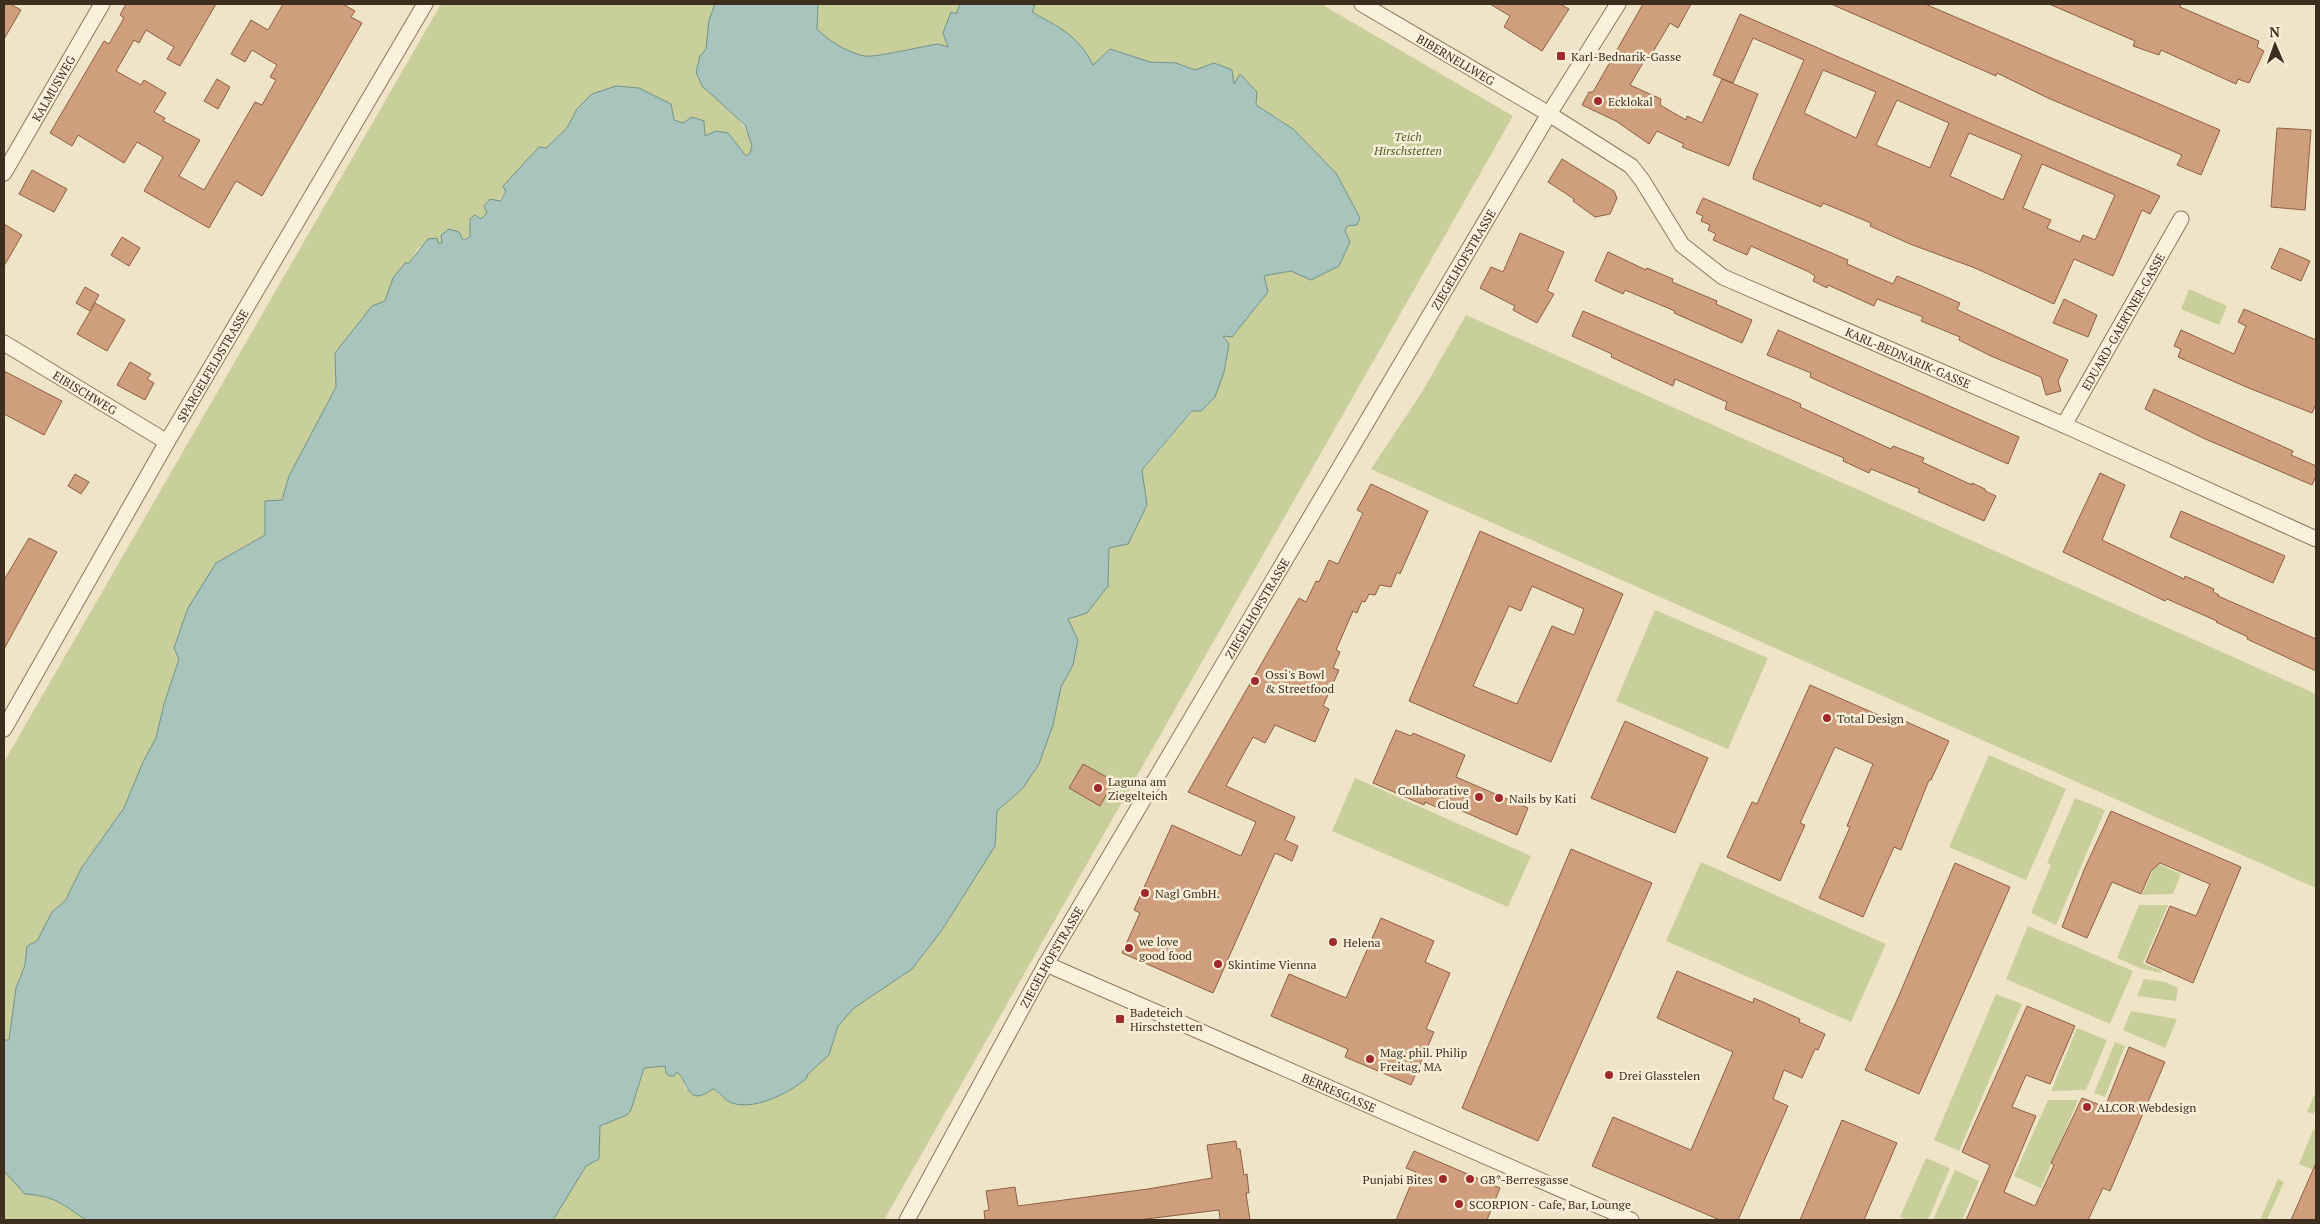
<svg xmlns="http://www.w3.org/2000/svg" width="2320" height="1224" font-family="'PT Serif',serif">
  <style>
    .green { fill: #c9cf9b }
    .water { fill: #a9c4bc; stroke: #6f938a }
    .building { fill: #cf9f7d; stroke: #8d5f41; fill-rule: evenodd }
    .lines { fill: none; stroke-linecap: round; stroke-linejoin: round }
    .street-casing { stroke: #8d765c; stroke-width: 17 }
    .street { stroke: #faf1dc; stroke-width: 15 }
    .poi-dot { fill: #9e2a2b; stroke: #f7eed8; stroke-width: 2 }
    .labels { text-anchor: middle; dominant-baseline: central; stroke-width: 5; stroke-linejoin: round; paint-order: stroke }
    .poi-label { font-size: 12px; fill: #3d2e20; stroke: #f7eed8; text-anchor: start }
    .street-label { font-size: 12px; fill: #3d2e20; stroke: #f7eed8 }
    .park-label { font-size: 12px; font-style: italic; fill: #4d5a26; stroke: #f7eed8 }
  </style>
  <rect width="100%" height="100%" fill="#f0e4c8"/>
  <path class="green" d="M441,4H715L709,20L706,49L700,56L702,86C715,98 769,137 746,157L728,133L705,136L674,120L577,109L567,128L546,148L481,219L475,215L470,237L419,247L409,263L393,278L385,301L335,353L336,387L289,476L282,501H265V535L241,548L188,608L174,648L179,659L164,704L156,738L143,762L124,809L82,867L65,901L52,912L37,941L27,946L25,965L16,988L9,1040H4V762Z
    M818,4H960L956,15L951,12L948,47L938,44C915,48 891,55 868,56C853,57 827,40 817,29Z
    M1029,4H1321L1513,116L884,1220H553L586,1166L599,1159L600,1126L627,1115L631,1110L644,1068L665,1066L682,1076L686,1089L707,1093L713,1089L728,1101C760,1098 782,1101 807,1078L806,1075L829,1055L838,1026L854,1008L912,969L942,930L995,846L997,811L1023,788L1053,725L1061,687L1073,665L1068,619L1108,586L1109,548L1147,505L1142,471L1193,411L1222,336L1264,276L1291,271L1350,242L1345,231L1347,226L1293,129L1256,105L1240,75L1234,84L1176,63L1150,62L1110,49L1093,65C1079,37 1058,27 1032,12L1034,6Z
    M2189,289L2227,306L2219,325L2181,309Z
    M1466,315L2316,694V888L1371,469L1422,392Z
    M1655,610L1768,658L1728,749L1616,701Z
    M1989,755L2066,789L2026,880L1949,847Z
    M1355,778L1531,856L1508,907L1332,831Z
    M2075,798L2105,810L2056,925L2031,913L2051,865L2047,863Z
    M1701,862L1886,944L1851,1022L1666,941Z
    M2156,863L2181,874L2173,894L2142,895Z
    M2139,905H2168L2143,963L2162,971L2161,973L2142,969L2117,958Z
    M2028,926L2133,971L2110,1024L2006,979Z
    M2144,979L2166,982L2178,988L2176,1001L2137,996Z
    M1996,994L2022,1004L1959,1151L1934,1140Z
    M2131,1011L2177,1019L2165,1048L2123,1030Z
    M2077,1028L2107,1040L2086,1090L2051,1091Z
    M2115,1042L2125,1046L2105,1097L2094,1093Z
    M2316,1091V1108L2313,1114L2307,1112Z
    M2048,1100H2078L2041,1188L2014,1176Z
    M2313,1130L2316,1131V1171L2299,1164Z
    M1926,1158L1950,1168L1928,1220H1908L1900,1217Z
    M4,1162L89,1220H4Z
    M1955,1170L1979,1181L1962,1220H1933Z
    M2278,1179L2284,1182L2267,1220H2260Z"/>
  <path class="water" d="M715,4H818L817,29C830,42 847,52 864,56C874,58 924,46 938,44L948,47L943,33L951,12L956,14L960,4H1029L1035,6L1032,12C1060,28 1078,35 1093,65L1110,49L1150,62L1176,63L1195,70L1214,63L1232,70L1234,84L1240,74L1257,92L1256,105L1293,129L1336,173L1360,218L1357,225L1347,226L1345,231L1350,242L1339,266L1311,280L1291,271L1264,276L1268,292L1232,337L1223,336L1229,344L1224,372L1215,397L1201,411H1192L1142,470L1147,505L1128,544L1109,548L1108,586L1087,613L1068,619L1078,640L1073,665L1061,687L1053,725L1039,764L1023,788L997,811L995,846L942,930L912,969L854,1008L838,1026L829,1055L807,1075V1078C791,1092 750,1114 728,1101C723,1098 720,1092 713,1089C686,1108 690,1083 677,1072L674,1076H669L666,1073L665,1066L644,1068L631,1110L627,1115L600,1126L599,1159L586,1166L553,1220H86C62,1204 55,1196 25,1194L4,1171V1040H9L16,988L25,965L27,946L37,941L52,912L65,901L82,867L124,808L143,762L156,738L164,704L179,659L174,648L188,608L216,563L265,535V501L282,500L289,476L336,387L335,353L372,306L385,301L393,278L405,263H409L428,239L437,238L438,243H442L441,235L449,229L459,232L463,240L470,237V219L475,215L481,219L487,213L484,206L490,199L500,201L506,192L503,186L539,147L546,148L567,128L577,109L592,94L616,86L639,88L671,104L674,120L683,123L692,117L704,121L705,136L716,131L728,133L746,156L750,153L752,146L745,125L702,86L696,72L700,56L706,49L709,20Z"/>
  <path class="building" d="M4,4H10L21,10L4,39Z
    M126,4H216L180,66L167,59L174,47L146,30L139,43L134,40L116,71L141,85L144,80L166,93L154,112L165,118L163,121L200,140L179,176L204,190L255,102L262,105L276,80L270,77L277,65L252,50L245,62L231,54L251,20L268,30L283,4H343L355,11L351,17L362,23L262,196L236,181L209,228L144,191L163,157L137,142L124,163L78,135L72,146L50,133L104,41L109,44L124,18L120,15Z
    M1490,4H1560L1569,9L1542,51L1504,27L1510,16Z
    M1643,4H1691L1678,28L1670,23L1650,57L1647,56L1630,85L1661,99L1660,105L1686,120L1687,116L1702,123L1722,79L1758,94L1729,166L1682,147L1684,144L1657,131L1649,144L1616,121L1582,105L1589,92H1593Z
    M1831,4H1925L2220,130L2201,175L2177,165L2182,155L2048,98L1997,73L1996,76Z
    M2049,4H2181L2180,7L2259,41L2257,47L2264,51L2249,83L2238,79L2236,84L2161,50L2159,55L2133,46L2135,41Z
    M1740,14L1999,127L2160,196L2150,214L2142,210L2113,276L2074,259L2054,304L1975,268L1910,244L1870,226L1871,223L1823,203L1821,207L1753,179L1754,173L1804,60L1753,38L1733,83L1713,75ZM1823,70L1876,92L1856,138L1804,113ZM1897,100L1949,123L1930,168L1876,145ZM1969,133L2022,155L2003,200L1950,176ZM2042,164L2115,195L2095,240L2083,235L2080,242L2047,228L2051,220L2023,208Z
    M217,79L230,87L218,109L204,101Z
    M2277,128L2311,130L2305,210L2271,207Z
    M1562,159L1614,191L1617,198L1610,214L1595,217L1573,201L1574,199L1548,182Z
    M32,170L67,189L54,212L19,194Z
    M1703,198L1848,260L1847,264L1893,284L1897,276L1926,288L1960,303L1957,309L1960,311L2068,360L2058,381L2061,391L2046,395L2041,377L1991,356L1959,340L1960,337L1921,321L1923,317L1877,299L1874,306L1828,285L1827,288L1813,281L1815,276L1809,272L1751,246L1747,255L1713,240L1716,234L1708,230L1710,225L1701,221L1703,216L1696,213Z
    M4,224L22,235L4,266Z
    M1520,233L1564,252L1547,291L1554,294L1537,323L1513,310L1515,306L1480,288L1491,267L1503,272Z
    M122,237L140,248L129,266L111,255Z
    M2280,248L2310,261L2301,281L2271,268Z
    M1608,252L1646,270L1647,268L1673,279L1672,282L1717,301L1716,304L1752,320L1742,343L1674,313L1675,311L1625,290L1623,294L1595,281Z
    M85,287L99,295L90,311L76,303Z
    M2064,299L2097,315L2088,337L2053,323Z
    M95,303L125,320L107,351L77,334Z
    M2244,309L2316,340V404L2312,413L2251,389L2178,357L2181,349L2174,346L2181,330L2234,354L2246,326L2238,322Z
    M1583,311L1801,404L1800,407L1891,449L1893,446L1924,458L1922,462L1972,485V483L1985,489V491L1996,496L1984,521L1918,492L1920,489L1871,469L1869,473L1843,461L1844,458L1725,409L1727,402L1675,379L1673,386L1611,357L1612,354L1572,336Z
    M1778,330L2019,437L2008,464L1836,389L1810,377L1811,373L1767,355Z
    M130,362L151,374L147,379L154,383L145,400L117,385Z
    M4,371L62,401L44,435L4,414Z
    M2154,389L2293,451L2291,455L2316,466V476L2312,485L2203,438L2145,409Z
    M2100,473L2125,485L2102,540L2184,579L2185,576L2214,589L2213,592L2219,595L2218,596L2316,639V671L2247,639L2248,637L2216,622L2217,621L2167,599L2165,601L2063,552Z
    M75,474L89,482L81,494L68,486Z
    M1371,484L1428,511L1400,574L1397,572L1391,587L1380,585L1375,595L1369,594L1365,602L1362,601L1357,613L1353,611L1336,650L1340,652L1333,668L1339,670L1323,706L1329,709L1315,742L1275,725L1265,743L1253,737L1226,786L1295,817L1285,840L1298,846L1292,861L1275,853L1213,993L1122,953L1140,913L1134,910L1172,825L1241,856L1256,822L1188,792L1299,598L1306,602L1316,581L1319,582L1329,560L1338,564L1363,513L1357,510Z
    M2181,511L2285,556L2273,583L2170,537Z
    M1480,531L1623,594L1551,762L1409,701ZM1532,586L1584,609L1574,635L1552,626L1517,704L1473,686L1509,606L1521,611Z
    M29,538L57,552L4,649V580Z
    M1810,685L1885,718L1887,713L1949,741L1931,780H1929L1901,850L1894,847L1863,917L1819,898L1850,827L1847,826L1873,764L1835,747L1800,823L1805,825L1780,881L1727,857L1752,802L1757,804Z
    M1625,721L1708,758L1675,833L1591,798Z
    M1396,730L1411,736L1413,733L1465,755L1456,777L1528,808L1517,835L1446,804L1443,810L1425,802L1424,805L1373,783Z
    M1083,764L1114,781L1100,806L1069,788Z
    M2111,811L2241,867L2193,983L2146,962L2170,906L2196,916L2210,884L2160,863L2151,871L2141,894L2112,882L2087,938L2062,927L2084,870Z
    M1571,849L1652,883L1538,1141L1462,1108Z
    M1955,863L2010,887L1919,1094L1865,1070L1898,998Z
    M1381,918L1434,941L1425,962L1450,973L1426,1029L1434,1032L1411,1085L1345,1057L1348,1049L1271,1016L1289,974L1346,998Z
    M1677,971L1753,1003L1754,998L1800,1019L1799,1022L1825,1034L1818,1050L1815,1049L1802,1078L1784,1070L1773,1099L1788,1106L1738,1220H1720L1592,1166L1613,1117L1691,1150L1733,1052L1657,1018Z
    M2027,1006L2075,1026L2050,1084L2026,1075L2012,1107L2036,1116L2004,1192L2035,1206L2054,1165L2051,1163L2082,1098L2105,1107L2129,1047L2165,1062L2110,1191L2103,1188L2088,1220H1966L1990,1165L1962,1152Z
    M1842,1120L1897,1143L1864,1220H1800Z
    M1236,1141L1237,1149H1240L1244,1175L1247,1174L1249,1193H1246L1250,1220H1220L1219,1210L1138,1220H985L984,1211L989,1210L986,1191L1015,1187L1018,1206L1148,1189L1212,1178L1207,1145Z
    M1414,1151L1500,1188L1487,1220H1396L1416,1172L1406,1168Z
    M2316,1163V1220H2291Z"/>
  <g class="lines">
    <defs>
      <g id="street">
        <path id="s1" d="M1362,4L1549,114L1631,166L1642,180L1682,245L1723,277L2064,425L2316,539"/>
        <path id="s2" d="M4,173L102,4"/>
        <path id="s3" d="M4,343L167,442"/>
        <path id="s4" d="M2064,425L2181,219"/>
        <path id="s5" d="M4,729L167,442L425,4"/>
        <path id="s6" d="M1046,964L1631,1220"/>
        <path id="s7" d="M907,1220L1046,964L1549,114L1618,4"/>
      </g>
    </defs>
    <use href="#street" class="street-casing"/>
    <use href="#street" class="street"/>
  </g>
  <g class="poi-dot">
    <rect x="1556" y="51" width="10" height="10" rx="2.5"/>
    <circle cx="1598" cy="101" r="5"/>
    <circle cx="1255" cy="681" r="5"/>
    <circle cx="1827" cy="718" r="5"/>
    <circle cx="1098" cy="788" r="5"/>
    <circle cx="1479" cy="797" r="5"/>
    <circle cx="1499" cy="798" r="5"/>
    <circle cx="1145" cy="893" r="5"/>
    <circle cx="1333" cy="942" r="5"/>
    <circle cx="1129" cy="948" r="5"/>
    <circle cx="1218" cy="964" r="5"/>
    <rect x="1115" y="1014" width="10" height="10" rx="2.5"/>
    <circle cx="1370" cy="1059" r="5"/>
    <circle cx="1609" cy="1075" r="5"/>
    <circle cx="2087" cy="1107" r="5"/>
    <circle cx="1443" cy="1179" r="5"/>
    <circle cx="1470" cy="1179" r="5"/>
    <circle cx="1459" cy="1204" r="5"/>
  </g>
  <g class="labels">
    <g class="poi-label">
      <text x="1571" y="56">Karl-Bednarik-Gasse</text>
      <text x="1608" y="101">Ecklokal</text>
      <text x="1265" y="674">Ossi's Bowl<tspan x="1265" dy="14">&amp; Streetfood</tspan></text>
      <text x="1837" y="718">Total Design</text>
      <text x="1108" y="781">Laguna am<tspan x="1108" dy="14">Ziegelteich</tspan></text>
      <text x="1469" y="790" text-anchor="end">Collaborative<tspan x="1469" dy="14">Cloud</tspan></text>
      <text x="1509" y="798">Nails by Kati</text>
      <text x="1155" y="893">Nagl GmbH.</text>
      <text x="1139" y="941">we love<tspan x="1139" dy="14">good food</tspan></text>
      <text x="1343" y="942">Helena</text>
      <text x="1228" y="964">Skintime Vienna</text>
      <text x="1130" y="1012">Badeteich<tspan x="1130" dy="14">Hirschstetten</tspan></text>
      <text x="1380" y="1052">Mag. phil. Philip<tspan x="1380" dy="14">Freitag, MA</tspan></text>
      <text x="1619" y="1075">Drei Glasstelen</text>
      <text x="2097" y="1107">ALCOR Webdesign</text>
      <text x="1433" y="1179" text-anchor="end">Punjabi Bites</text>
      <text x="1480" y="1179">GB*-Berresgasse</text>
      <text x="1469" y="1204">SCORPION - Cafe, Bar, Lounge</text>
    </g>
    <g class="street-label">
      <text stroke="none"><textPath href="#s1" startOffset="109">BIBERNELLWEG</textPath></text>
      <text stroke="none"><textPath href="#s2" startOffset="98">KALMUSWEG</textPath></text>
      <text stroke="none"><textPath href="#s7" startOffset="1110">ZIEGELHOFSTRASSE</textPath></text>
      <text stroke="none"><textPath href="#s4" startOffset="119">EDUARD-GAERTNER-GASSE</textPath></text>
      <text stroke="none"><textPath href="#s1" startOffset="662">KARL-BEDNARIK-GASSE</textPath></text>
      <text stroke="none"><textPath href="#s5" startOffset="419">SPARGELFELDSTRASSE</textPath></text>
      <text stroke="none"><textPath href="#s3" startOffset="95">EIBISCHWEG</textPath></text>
      <text stroke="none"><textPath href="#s7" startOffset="705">ZIEGELHOFSTRASSE</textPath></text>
      <text stroke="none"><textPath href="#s7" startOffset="300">ZIEGELHOFSTRASSE</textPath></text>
      <text stroke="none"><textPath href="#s6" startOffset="320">BERRESGASSE</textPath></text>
    </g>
    <g class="park-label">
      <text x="1408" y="136">Teich<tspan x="1408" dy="14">Hirschstetten</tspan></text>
    </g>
  </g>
  <rect width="2320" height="1224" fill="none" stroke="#3d2e20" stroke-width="10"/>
  <g transform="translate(2275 45) rotate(358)" stroke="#f7eed8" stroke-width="4" paint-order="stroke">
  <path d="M0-4L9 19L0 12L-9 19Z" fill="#3d2e20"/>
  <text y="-8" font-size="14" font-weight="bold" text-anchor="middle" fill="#3d2e20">N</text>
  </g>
</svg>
